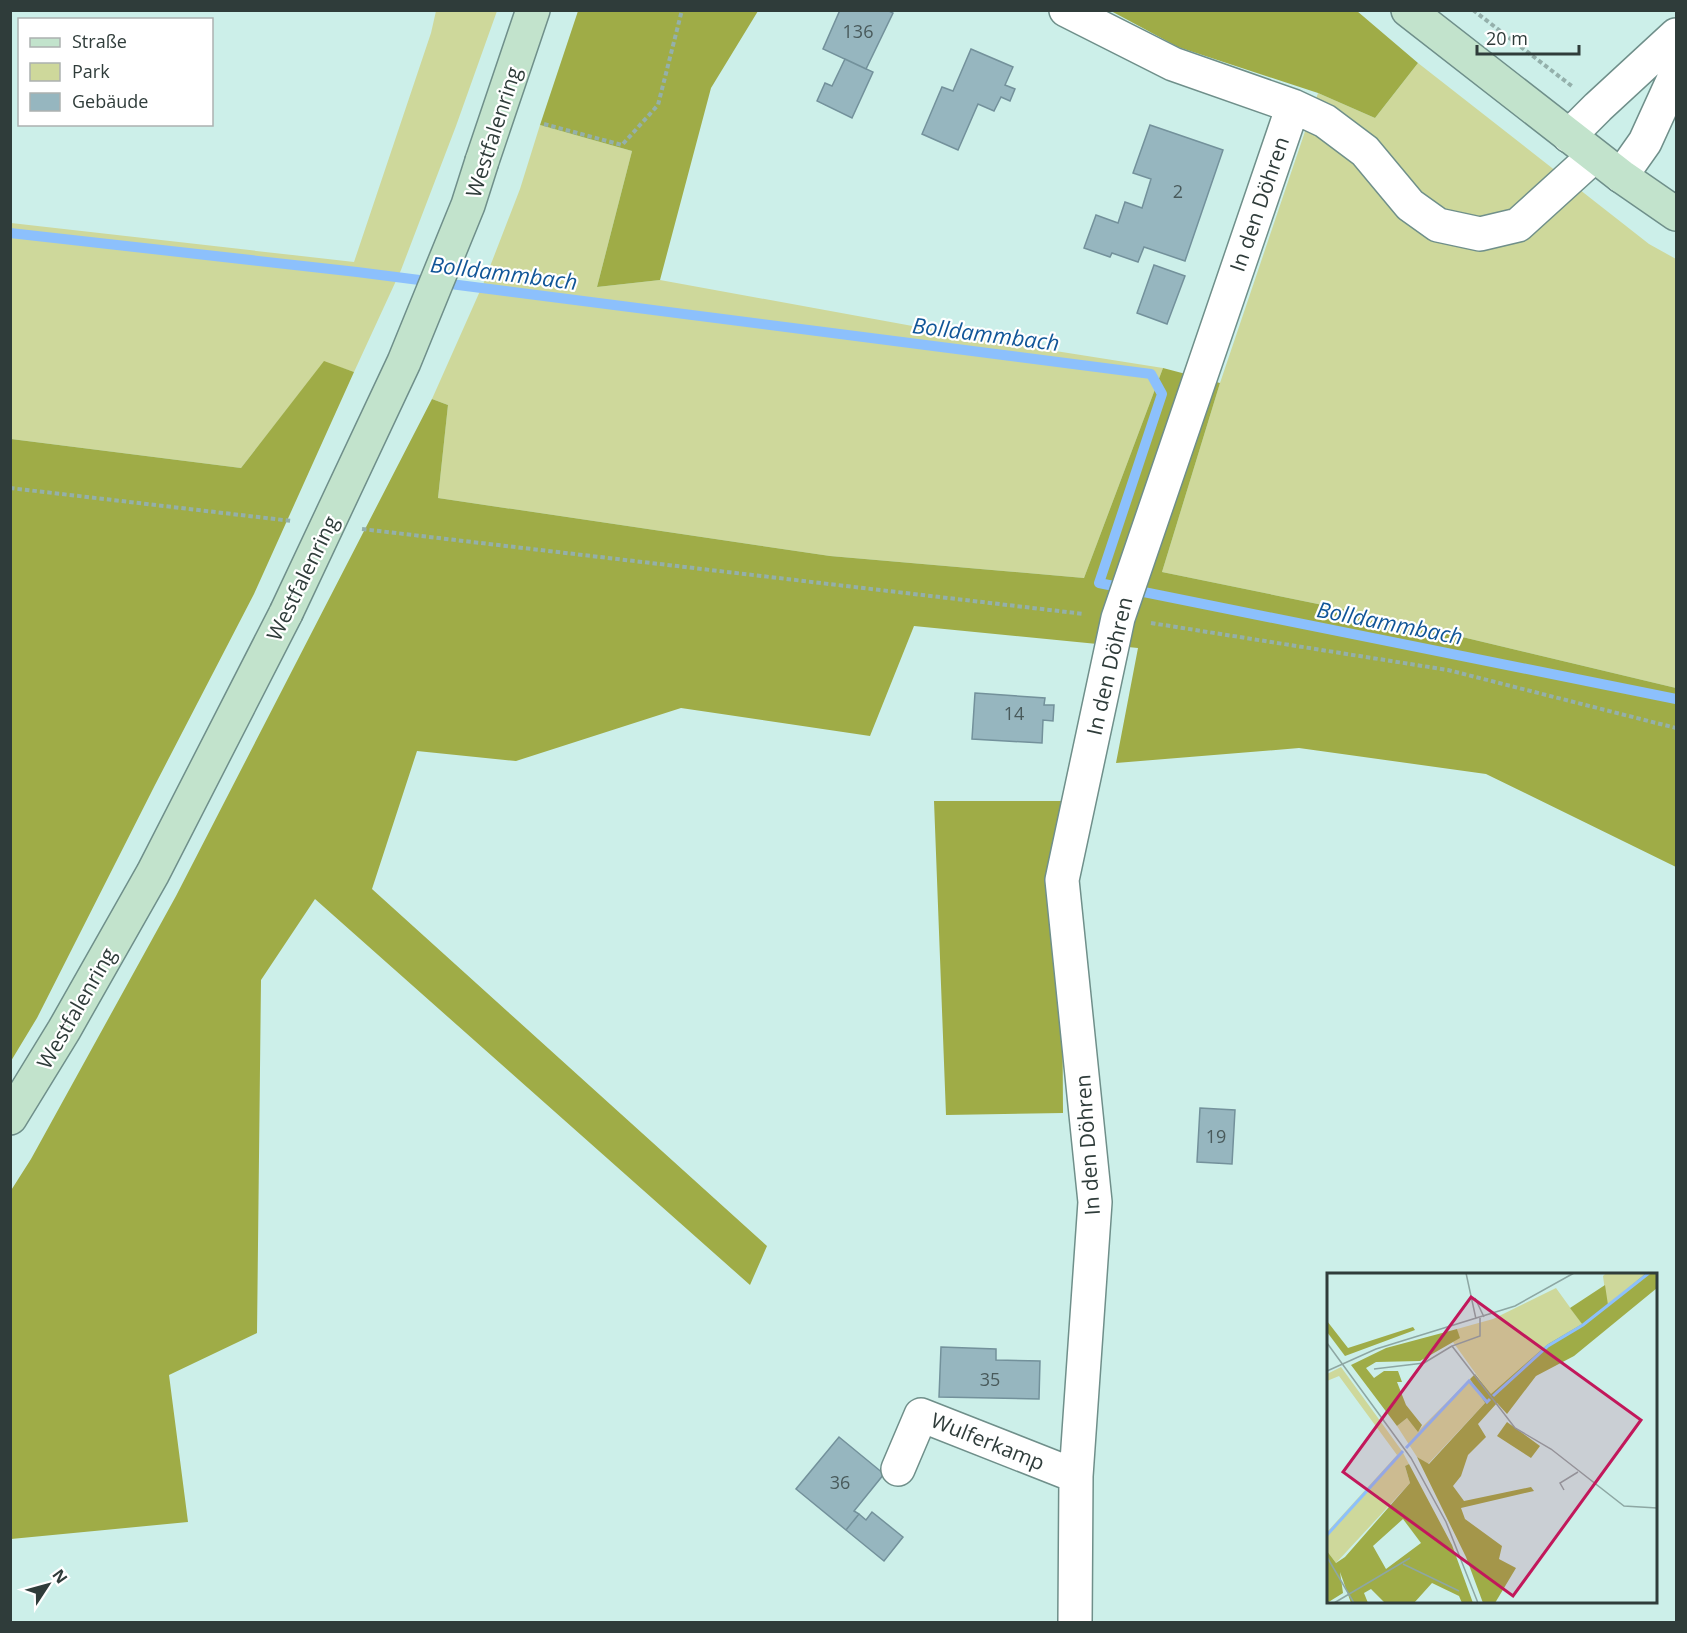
<svg xmlns="http://www.w3.org/2000/svg" width="1687" height="1633" font-family="'Open Sans',sans-serif">
  <style>
    .green { fill: #ced89b }
    .forest { fill: #9fac47 }
    .lines { fill: none; stroke-linecap: round; stroke-linejoin: round }
    .stream { stroke: #8cc0fc; stroke-width: 10 }
    .building { fill: #96b6bf; stroke: #73919b; stroke-width: 1.5 }
    .street-casing { stroke: #6f8f8a; stroke-width: 36 }
    .secondary-casing { stroke: #6f8f8a; stroke-width: 36 }
    .path { stroke: #94b0ab; stroke-width: 4; stroke-dasharray: 4.5 3; stroke-linecap: butt }
    .street { stroke: #fff; stroke-width: 33 }
    .secondary { stroke: #c2e3cc; stroke-width: 33 }
    .secondary-bridge-casing { stroke: #6f8f8a; stroke-width: 36; stroke-linecap: butt }
    .secondary-bridge { stroke: #c2e3cc; stroke-width: 33 }
    .labels { text-anchor: middle; dominant-baseline: central; stroke-width: 4.5; stroke-linejoin: round; paint-order: stroke }
    .number-label { font-size: 18px; fill: #495a5b }
    .street-label { font-size: 21px; fill: #2f3c3a; stroke: #fff }
    .water-label { font-size: 22px; font-style: italic; fill: #115698; stroke: #fff }
    .inset-river { fill: none; stroke: #8cc0fc; stroke-width: 3 }
    .inset-road { fill: none; stroke: #8da7a3; stroke-width: 1.5 }
    .view { fill: #c2185b; fill-opacity: 0.15; stroke: #c2185b; stroke-width: 3 }
    .inset-edge { fill: none; stroke: #2f3c3a; stroke-width: 3 }
  </style>
  <rect width="100%" height="100%" fill="#ccefe9"/>
  <path class="green" d="M436,11H497L456,126L401,270L354,372L324,362L241,468L11,439V223L354,262L431,33Z
    M1418,63L1649,244L1676,259V688L1362,613L1162,572L1220,383L1318,93L1375,118Z
    M540,125L632,151L597,287L660,280L1011,344L1163,368L1084,578L830,556L438,498L448,405L432,399L484,282L520,189Z"/>
  <path class="forest" d="M578,11H758L711,88L660,280L597,287L632,151L540,125Z
    M1111,11H1357L1418,63L1375,118L1318,93L1178,47Z
    M324,361L354,372L254,594L155,785L37,1018L11,1061V439L241,468Z
    M1163,368L1220,383L1162,572L1362,613L1676,688V867L1486,774L1299,748L1116,763L1138,648L914,626L870,736L681,708L516,761L417,751L372,889L767,1246L750,1285L315,899L261,980L257,1333L169,1375L188,1522L11,1539L10,1192L31,1159L176,896L432,399L448,405L438,498L830,556L1084,578Z
    M934,801H1061L1063,1113L946,1115Z"/>
  <g class="lines">
    <path class="stream" d="M10,233L357,272L1151,374L1162,394L1099,583L1676,699"/>
  </g>
  <path class="building" d="M840,10H887L893,13L866,69L823,49Z
    M971,49L1013,67L1005,85L1015,89L1010,101L1001,97L994,111L978,104L958,150L922,134L942,87L953,91Z
    M845,59L873,72L852,118L817,101L825,83L832,86Z
    M1150,125L1223,150L1185,261L1144,247L1138,262L1112,253L1110,257L1084,248L1096,215L1118,223L1125,202L1142,208L1151,179L1133,173Z
    M1154,265L1185,276L1167,324L1137,313Z
    M975,693L1045,698L1044,705H1054L1053,721L1043,720L1042,743L972,739Z
    M1200,1108L1235,1110L1232,1164L1197,1162Z
    M941,1347L996,1349V1360L1040,1361L1039,1399L939,1397Z
    M839,1437L884,1474L854,1511L859,1514L846,1530L796,1489Z
    M872,1512L903,1537L884,1561L846,1530L859,1514L866,1520Z"/>
  <g class="lines">
    <defs>
      <path id="street" d="M1066,10L1173,64L1293,106
        M1569,136L1598,107L1676,35
        M1621,176L1645,142L1676,74
        M898,1469L921,1415L1076,1476
        M1075,1622L1076,1476L1095,1202L1062,880L1118,618L1293,106L1325,121L1365,151L1410,205L1438,225L1480,234L1518,225L1594,156"/>
      <path id="secondary" d="M1408,10L1621,176L1676,214
        M482,161L533,10
        M10,1118L64,1030L153,873L286,613"/>
    </defs>
    <use href="#street" class="street-casing"/>
    <use href="#secondary" class="secondary-casing"/>
    <path class="path" d="M1473,10L1573,87
      M544,124L622,145L658,105L682,10
      M10,488L292,521
      M362,529L1084,614
      M1151,623L1448,670L1676,728"/>
    <use href="#street" class="street"/>
    <use href="#secondary" class="secondary"/>
    <defs>
      <path id="secondary-bridge" d="M286,613L404,362L468,205L482,161"/>
    </defs>
    <use href="#secondary-bridge" class="secondary-bridge-casing"/>
    <use href="#secondary-bridge" class="secondary-bridge"/>
  </g>
  <g class="labels">
    <g class="number-label">
      <text x="858" y="31">136</text>
      <text x="1178" y="191">2</text>
      <text x="1014" y="713">14</text>
      <text x="1216" y="1136">19</text>
      <text x="990" y="1379">35</text>
      <text x="840" y="1482">36</text>
    </g>
    <g class="street-label">
      <text transform="translate(493 132) rotate(-72)">Westfalenring</text>
      <text transform="translate(1259 204) rotate(-71)">In den Döhren</text>
      <text transform="translate(302 578) rotate(-64)">Westfalenring</text>
      <text transform="translate(1109 666) rotate(-77)">In den Döhren</text>
      <text transform="translate(76 1008) rotate(-60)">Westfalenring</text>
      <text transform="translate(1087 1145) rotate(-94)">In den Döhren</text>
      <text transform="translate(988 1441) rotate(22)">Wulferkamp</text>
    </g>
    <g class="water-label">
      <text transform="translate(504 272) rotate(7)">Bolldammbach</text>
      <text transform="translate(986 333) rotate(7)">Bolldammbach</text>
      <text transform="translate(1390 622) rotate(11)">Bolldammbach</text>
    </g>
  </g>
  <g transform="translate(1327 1273)">
    <rect width="330" height="330" fill="#ccefe9"/>
    <path d="M279,0H319L280,33L276,3ZM229,15L255,51L221,71L164,122L126,69L132,65L130,56L166,46ZM14,94L75,178L82,191L78,193L83,210L9,290L0,278V259L70,182L12,103L0,108V101ZM143,106L158,130L101,191L90,184L70,153L80,145L91,158Z" fill="#ced89b"/>
    <path d="M319,0H330V15L247,83L209,103L180,141L170,130L151,151L159,164L141,182L134,203L126,213L137,228L204,214L207,218L134,235L138,246L175,273L172,286L189,295L168,330H156L139,284L90,184L102,191L158,130L143,106L148,101L164,121L221,71L255,51L243,35L278,12L281,32ZM0,48L21,75L86,54L88,57L18,83L0,59ZM130,56L133,65L93,88L49,89L39,95L47,105L57,98H71L75,109H70L79,132L95,152L91,159L80,145L70,153L24,92L59,75ZM180,149L213,173L204,185L170,163ZM82,191L125,272L146,330H135L132,323L105,310L87,330H58L44,316L37,320L41,330H24L13,299L16,320L0,330V278L9,290L18,284L83,210L78,193ZM76,246L94,270L59,296L46,273Z" fill="#9fac47" fill-rule="evenodd"/>
    <path class="inset-river" d="M166,123L221,73L256,52L322,0M79,175L142,108L160,129L163,126M0,262L76,178"/>
    <path class="inset-road" d="M139,0L149,46M148,25L157,44M153,45V63L125,73L188,155L224,176L297,233L330,235M0,70L84,185L119,249L151,330M47,96L97,90L125,73M0,98L49,76L188,33L247,0M237,217L233,210L251,199M0,284L27,330M76,291L132,318M7,330L83,285"/>
    <path class="view" d="M144,24L314,147L186,323L16,199Z"/>
    <rect width="330" height="330" class="inset-edge"/>
  </g>
  <rect width="1687" height="1633" fill="none" stroke="#2f3c3a" stroke-width="24"/>
  <rect x="18" y="18" width="195" height="108" fill="#ffffff" stroke="#acb1b0" stroke-width="1.5"/>
  <rect x="30" y="38" width="30" height="9" fill="#c2e3cc" stroke="#acb1b0" stroke-width="1.5"/>
  <text x="72" y="48" font-size="18" fill="#2f3c3a">Straße</text>
  <rect x="30" y="63" width="30" height="18" fill="#ced89b" stroke="#acb1b0" stroke-width="1.5"/>
  <text x="72" y="78" font-size="18" fill="#2f3c3a">Park</text>
  <rect x="30" y="93" width="30" height="18" fill="#96b6bf" stroke="#acb1b0" stroke-width="1.5"/>
  <text x="72" y="108" font-size="18" fill="#2f3c3a">Gebäude</text>
  <g transform="translate(48 1585) rotate(54)" stroke="#ffffff" stroke-width="4.5" paint-order="stroke">
  <path d="M0-4.5L10 22L0 15L-10 22Z" fill="#2f3c3a"/>
  <text y="-9" font-size="16" font-weight="bold" text-anchor="middle" fill="#2f3c3a">N</text>
  </g>
  <path d="M1477 45v9h102v-9" fill="none" stroke="#2f3c3a" stroke-width="3"/>
  <text x="1486" y="45" font-size="18" fill="#2f3c3a" stroke="#ffffff" stroke-width="4.5" paint-order="stroke">20 m</text>
</svg>
